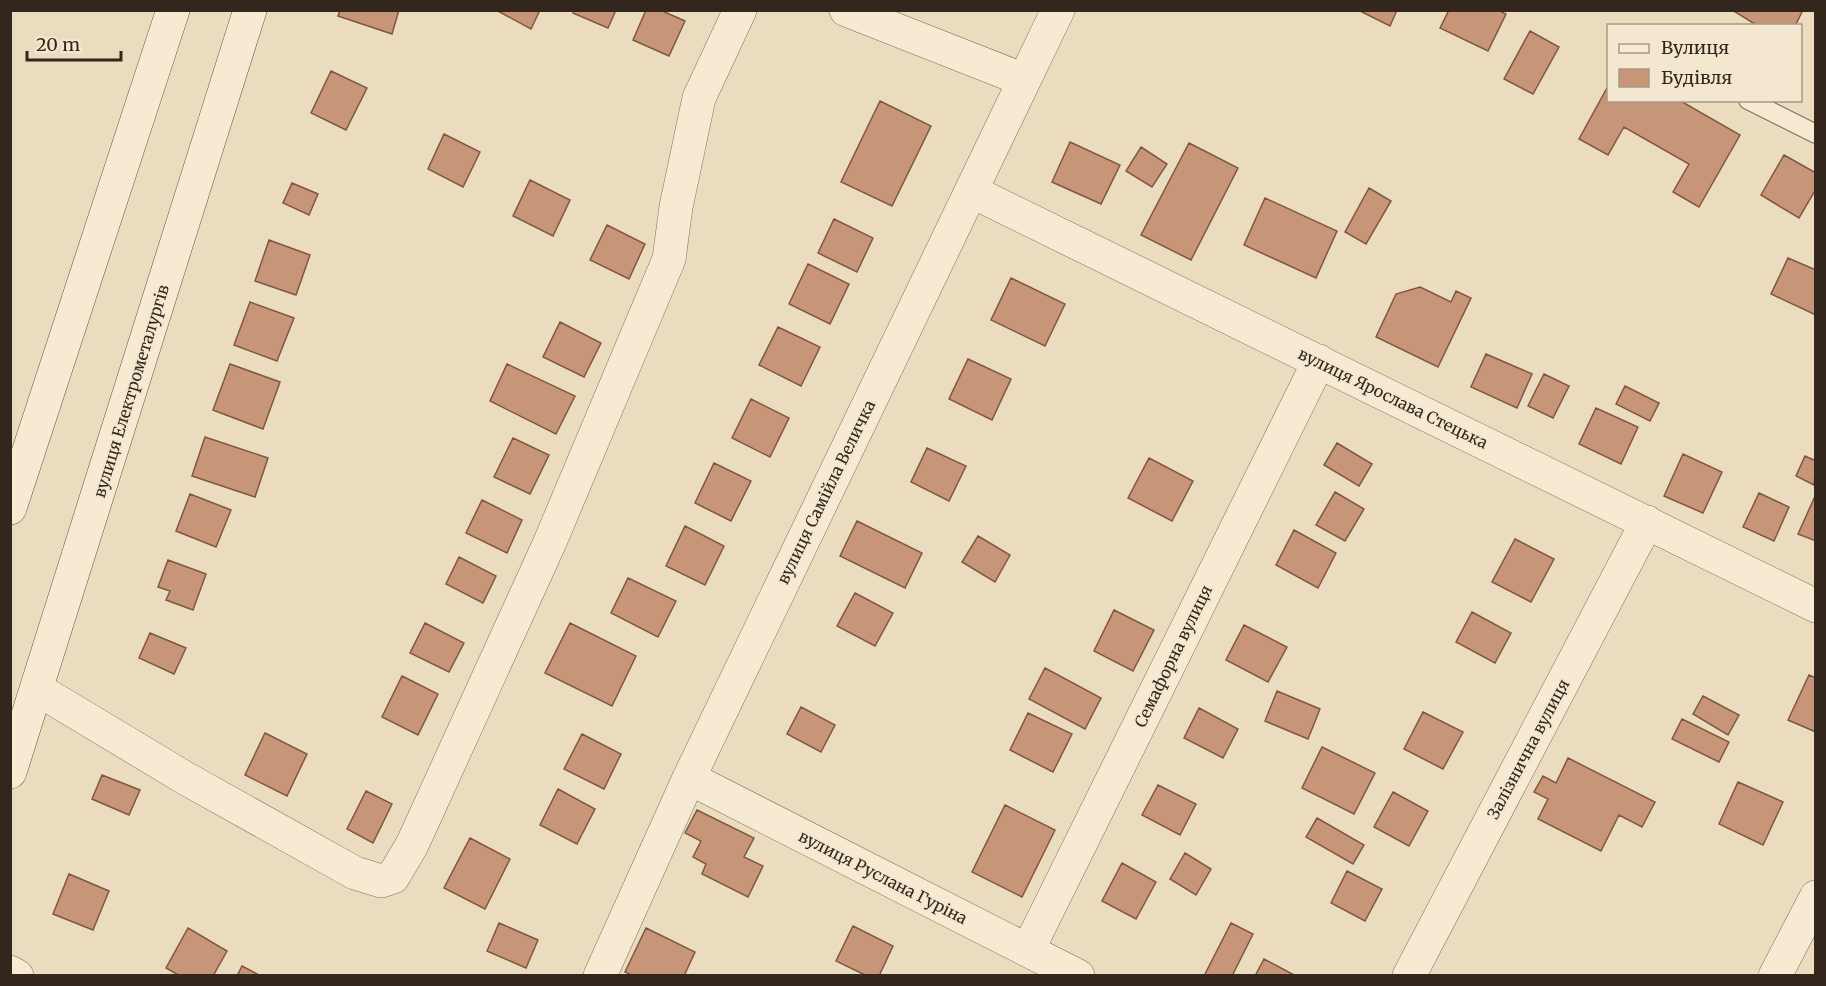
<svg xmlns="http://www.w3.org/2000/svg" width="1826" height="986" font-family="Merriweather,serif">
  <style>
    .building { fill: #c79578; stroke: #805740; stroke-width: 1.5 }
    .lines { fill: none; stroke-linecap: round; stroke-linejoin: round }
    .service-casing { stroke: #836d59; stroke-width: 20 }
    .minor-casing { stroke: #836d59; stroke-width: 34 }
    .secondary-casing { stroke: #644f3c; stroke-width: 34 }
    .service { stroke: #f6ead2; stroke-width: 18 }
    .minor { stroke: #f6ead2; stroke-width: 33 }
    .secondary { stroke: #f6ead2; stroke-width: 33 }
    .labels { text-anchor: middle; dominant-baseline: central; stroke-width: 4.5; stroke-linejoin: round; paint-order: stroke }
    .street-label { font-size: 16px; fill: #33261d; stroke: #f3e7cf }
  </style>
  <rect width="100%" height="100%" fill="#ebdcc0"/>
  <path class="building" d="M340,10H399L392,34L338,16Z
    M496,10H540L531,29Z
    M574,10H616L608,28L573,13Z
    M646,10H660L685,21L669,56L633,40Z
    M1358,10H1397L1390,26Z
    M1449,10H1498L1506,14L1488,51L1440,28Z
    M1732,10H1803L1795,26H1758Z
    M1530,31L1559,47L1533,94L1504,79Z
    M331,71L367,88L346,130L311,113Z
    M1608,86V100H1679L1740,135L1699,207L1673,192L1689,164L1624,127L1608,155L1579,139Z
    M880,101L931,126L892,206L841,182Z
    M444,134L480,152L463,187L428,169Z
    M1070,142L1120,165L1101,204L1052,182Z
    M1189,143L1238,168L1191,260L1141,235Z
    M1141,147L1167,164L1152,187L1126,171Z
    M1784,155L1816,173V189L1799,218L1761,195Z
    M530,180L570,200L553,236L513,216Z
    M292,183L318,194L309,215L283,203Z
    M1369,188L1391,201L1366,244L1345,232Z
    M1265,198L1337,231L1316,278L1244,245Z
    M834,219L873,238L857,272L818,253Z
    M607,225L645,244L629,279L590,260Z
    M269,240L310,255L296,295L255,281Z
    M1788,258L1816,270V315L1771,294Z
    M808,264L849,284L830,324L789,304Z
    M1011,278L1065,304L1045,346L991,320Z
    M1420,287L1451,302L1456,291L1471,298L1438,367L1376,337L1396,294Z
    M250,302L294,318L277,361L234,345Z
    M560,322L601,343L584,377L543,357Z
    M778,327L820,347L801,386L759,365Z
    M1486,354L1532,374L1517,408L1471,387Z
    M968,359L1011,379L992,420L949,399Z
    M230,364L280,382L263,429L213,410Z
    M507,364L575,396L556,434L490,401Z
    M1544,374L1569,386L1553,418L1528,406Z
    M1625,386L1659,403L1650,421L1616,404Z
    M751,399L789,418L770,457L732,438Z
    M1596,408L1638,427L1621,464L1579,444Z
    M205,437L268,458L255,497L192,476Z
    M513,438L549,455L530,494L494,477Z
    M1337,443L1372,464L1359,486L1324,465Z
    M927,448L966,466L949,501L911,482Z
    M1683,454L1722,472L1703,513L1664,496Z
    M1805,456L1816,461L1814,485L1796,476Z
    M1149,458L1193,481L1172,521L1128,498Z
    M714,463L751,481L731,521L695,503Z
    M1335,492L1364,509L1345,541L1316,525Z
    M1759,493L1789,507L1774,541L1743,527Z
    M190,494L231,510L216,547L176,531Z
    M1816,494V541L1798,534Z
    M482,500L522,520L507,553L466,533Z
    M857,521L922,553L905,588L840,556Z
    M685,526L724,546L705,585L666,566Z
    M1294,530L1336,553L1318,588L1276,565Z
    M978,536L1010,555L995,582L962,562Z
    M1515,539L1554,559L1531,602L1492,582Z
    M459,557L496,576L483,603L446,584Z
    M168,560L206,574L193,610L166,600L170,591L158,587Z
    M628,578L676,601L658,637L611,613Z
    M855,593L893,613L875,646L837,626Z
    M1114,610L1154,630L1133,671L1094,651Z
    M1472,612L1511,633L1495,663L1456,642Z
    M425,623L464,643L449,672L410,653Z
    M570,623L636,656L612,706L545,673Z
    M1244,625L1287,647L1268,682L1226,660Z
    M150,633L186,648L174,674L139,658Z
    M1045,668L1101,698L1085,729L1029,699Z
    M1809,675L1816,678V732L1788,720Z
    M402,676L438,694L418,735L382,717Z
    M1277,691L1320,709L1308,739L1265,721Z
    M1703,696L1739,715L1728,735L1693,714Z
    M801,707L835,725L821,752L787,734Z
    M1199,708L1238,729L1223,758L1184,738Z
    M1423,712L1463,732L1443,769L1404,749Z
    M1028,713L1072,734L1053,772L1010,750Z
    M1682,719L1729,742L1719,762L1672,739Z
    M265,733L307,754L287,796L245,775Z
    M582,734L621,754L604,789L564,769Z
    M1322,747L1375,773L1354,814L1302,788Z
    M1568,758L1655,802L1642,827L1619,815L1601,851L1538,819L1548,799L1534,792L1543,776L1556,783Z
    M102,775L140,790L129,815L92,799Z
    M1738,782L1783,802L1763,845L1719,824Z
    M1158,785L1196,804L1180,835L1142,815Z
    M558,789L595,809L577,844L540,825Z
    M366,791L392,804L373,843L347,829Z
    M1393,792L1428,811L1409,846L1374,827Z
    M1005,805L1055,830L1022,897L972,872Z
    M697,810L754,838L744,857L763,866L748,897L702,874L706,864L693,857L701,841L685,833Z
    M1317,818L1364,845L1353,864L1306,837Z
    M470,838L510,859L485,909L444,888Z
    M1185,853L1211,869L1196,895L1170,879Z
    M1122,863L1156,882L1136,919L1102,901Z
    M1347,871L1382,889L1365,921L1331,903Z
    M69,874L109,891L93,930L53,914Z
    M499,923L538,940L526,968L487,951Z
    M1231,923L1253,934L1232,976H1204Z
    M853,926L893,946L879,976H867L836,961Z
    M188,928L227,951L213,976H180L166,968Z
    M646,928L695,952L684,976H633L625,972Z
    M1264,959L1296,976H1255Z
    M242,966L261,976H237Z"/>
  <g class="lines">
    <defs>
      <path id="service" d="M1748,100L1816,134"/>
      <path id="minor" d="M846,10L1024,80
        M971,191L1816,606
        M37,689L185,778L355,873L381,881L393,877L412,845L550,542L669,259L676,207L699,98L740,10
        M689,778L1078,976
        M1028,950L1319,361
        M10,972L17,976
        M600,976L689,778L1058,10
        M1409,976L1647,522
        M1775,976L1816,897"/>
      <path id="secondary" d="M10,508L173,10
        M10,772L250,10"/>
    </defs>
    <use href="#service" class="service-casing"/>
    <use href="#minor" class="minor-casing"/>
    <use href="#secondary" class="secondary-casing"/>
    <use href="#service" class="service"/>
    <use href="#minor" class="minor"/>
    <use href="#secondary" class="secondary"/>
  </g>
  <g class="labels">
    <g class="street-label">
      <text transform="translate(131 391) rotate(-73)">вулиця Електрометалургів</text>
      <text transform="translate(1393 398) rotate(26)">вулиця Ярослава Стецька</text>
      <text transform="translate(826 492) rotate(-64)">вулиця Самійла Величка</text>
      <text transform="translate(1173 656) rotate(-64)">Семафорна вулиця</text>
      <text transform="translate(1528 749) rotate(-62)">Залізнична вулиця</text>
      <text transform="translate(883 877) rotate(27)">вулиця Руслана Гуріна</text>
    </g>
  </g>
  <rect width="1826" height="986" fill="none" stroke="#33261d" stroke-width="24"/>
  <rect x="1607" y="24" width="195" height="78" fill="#f3e7cf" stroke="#a69a88" stroke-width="1.5"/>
  <rect x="1619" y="44" width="30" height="9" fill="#f6ead2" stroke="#a69a88" stroke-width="1.5"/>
  <text x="1661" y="54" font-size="18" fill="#33261d">Вулиця</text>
  <rect x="1619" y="69" width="30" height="18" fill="#c79578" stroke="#a69a88" stroke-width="1.5"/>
  <text x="1661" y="84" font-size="18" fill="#33261d">Будівля</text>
  <path d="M27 51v9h94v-9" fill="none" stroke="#33261d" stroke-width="3"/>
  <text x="36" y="51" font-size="18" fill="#33261d" stroke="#f3e7cf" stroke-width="4.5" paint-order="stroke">20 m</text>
</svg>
